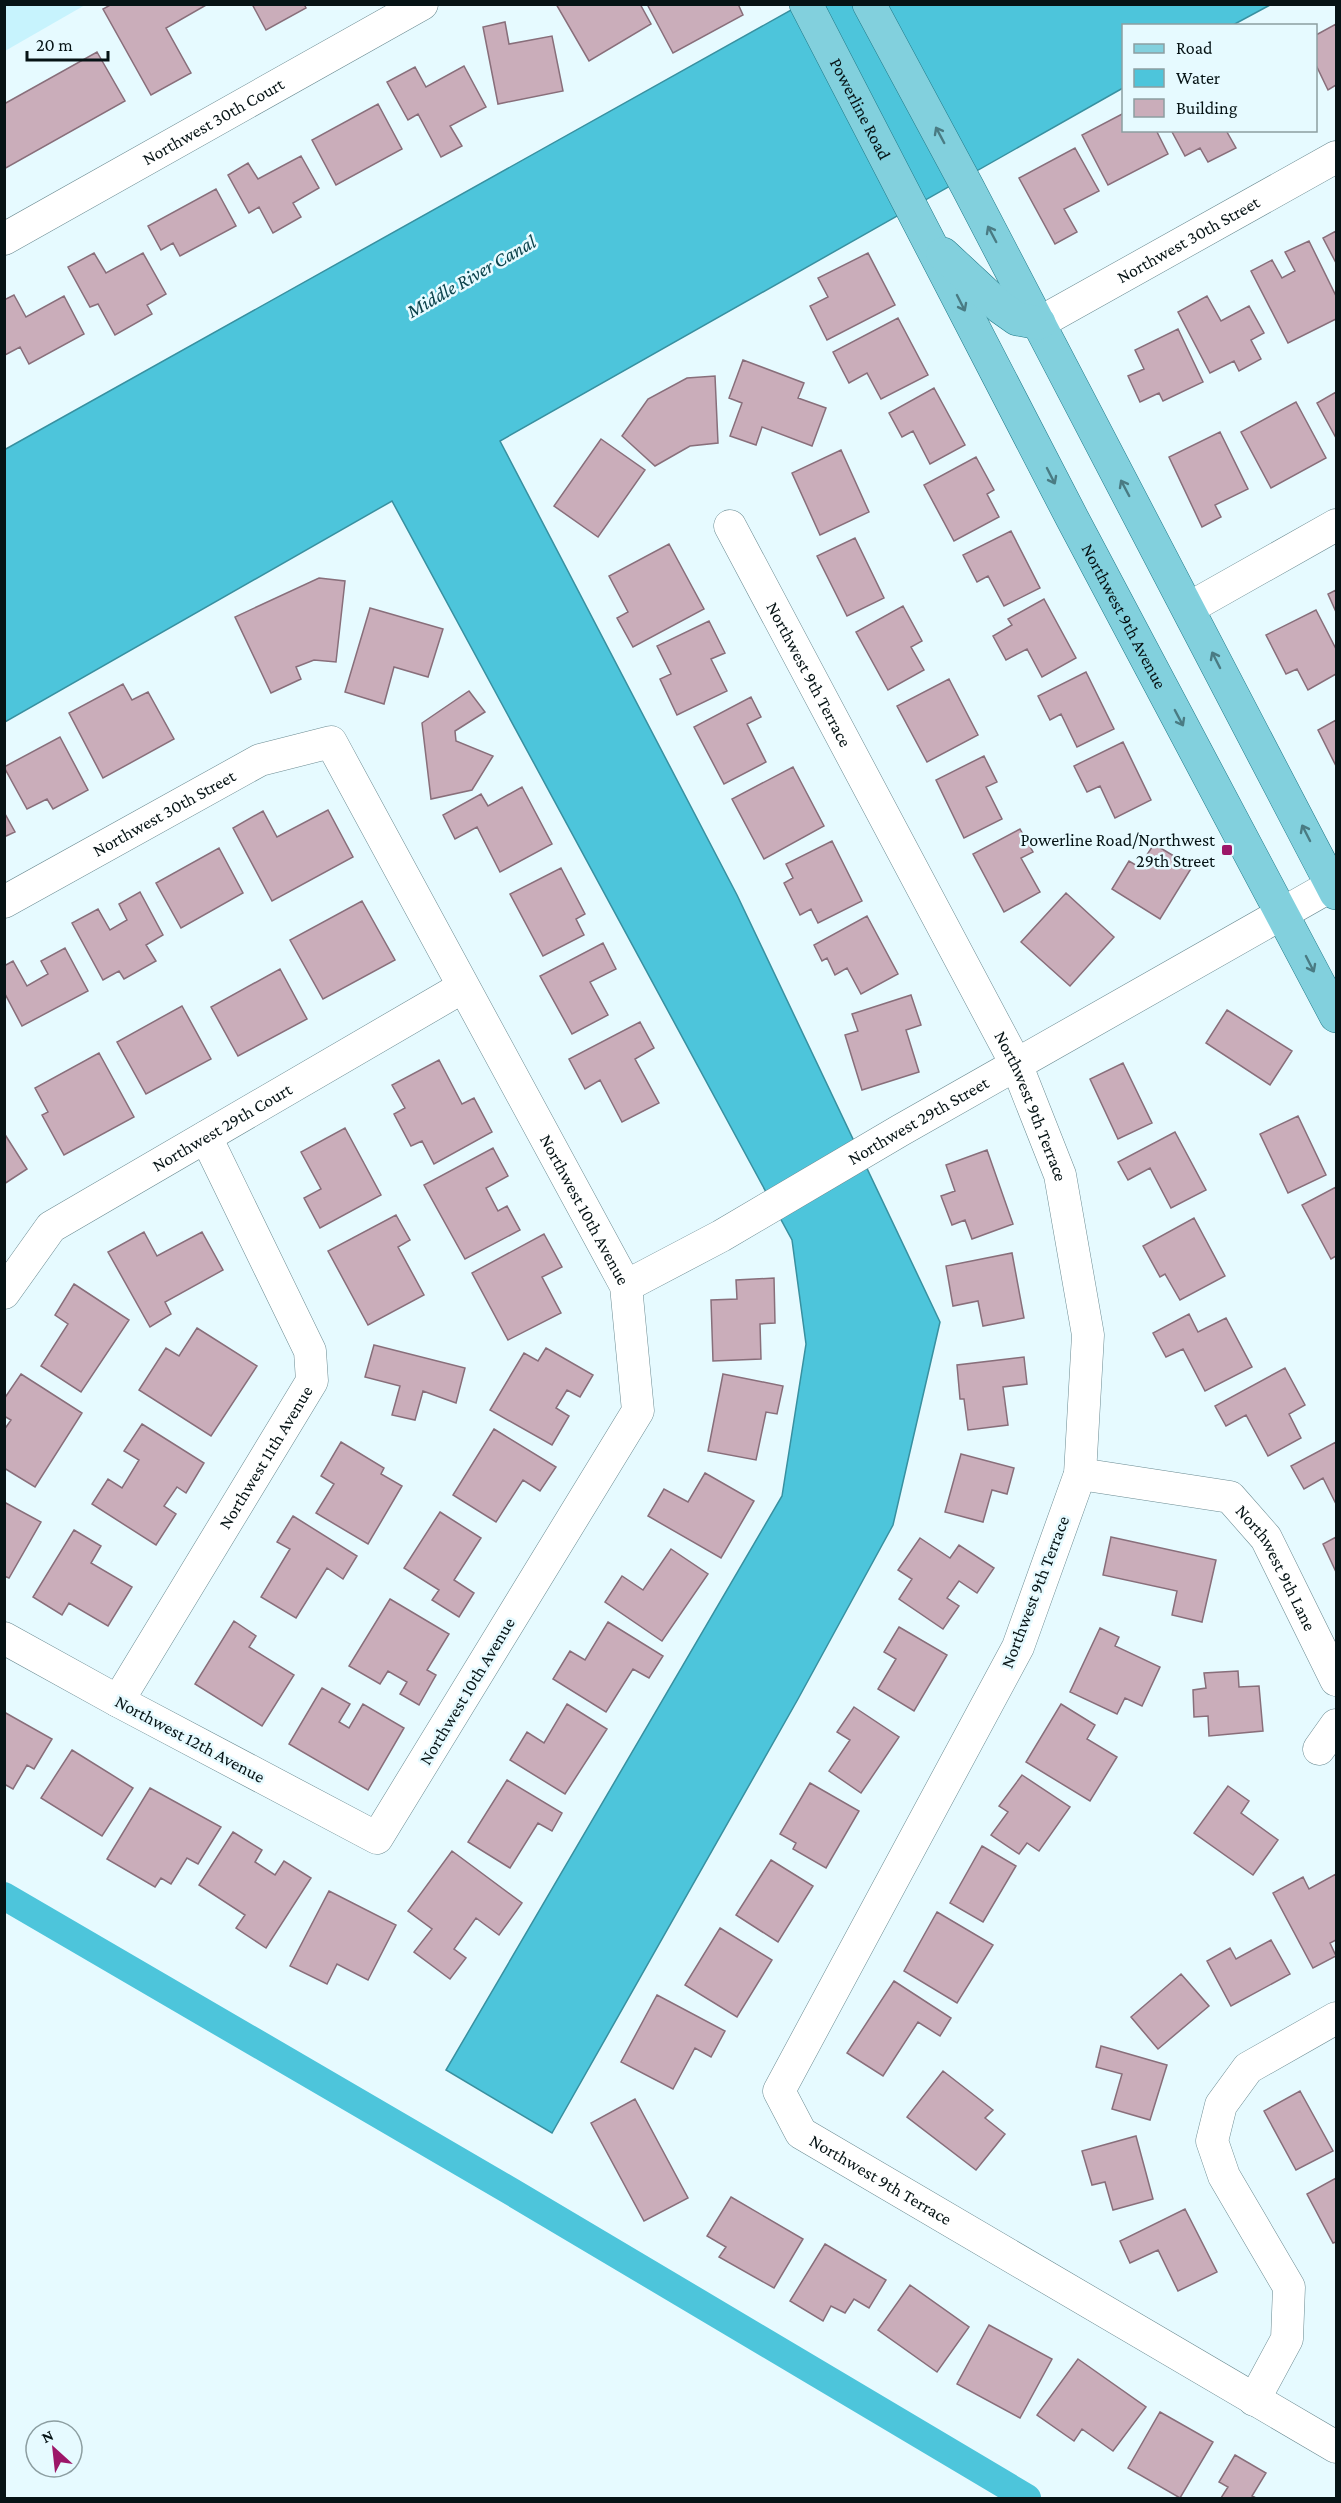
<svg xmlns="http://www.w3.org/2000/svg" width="1341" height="2503" font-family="'Crimson Pro',serif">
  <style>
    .built { fill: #c7f3fd }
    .water { fill: #4dc5db; stroke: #3890a0; stroke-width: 1.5 }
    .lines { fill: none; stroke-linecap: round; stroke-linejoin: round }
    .canal { stroke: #4dc5db; stroke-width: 28 }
    .building { fill: #caadba; stroke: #886e7a; stroke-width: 1.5 }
    .minor-casing { stroke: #6b8b92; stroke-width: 33 }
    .major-casing { stroke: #217a89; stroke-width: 34 }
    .minor { stroke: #fff; stroke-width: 32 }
    .major { stroke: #82d0dd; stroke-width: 33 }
    .oneway { stroke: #4a7b83 }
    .poi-dot { fill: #9c1668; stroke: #e6faff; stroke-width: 2 }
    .labels { text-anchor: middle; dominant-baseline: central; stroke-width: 5; stroke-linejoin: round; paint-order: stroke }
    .street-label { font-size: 18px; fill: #061315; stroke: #e6faff }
    .poi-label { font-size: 18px; fill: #061315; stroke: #e6faff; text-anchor: end }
    .water-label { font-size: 20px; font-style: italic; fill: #0b424b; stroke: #e6faff }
  </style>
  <rect width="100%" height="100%" fill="#e6faff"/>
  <path class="built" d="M5,4H85V5L5,51Z"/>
  <path class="water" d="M800,5H1270L1233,25L1124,26L1123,88L500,441L737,895L940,1322L893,1525L798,1699L552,2133L446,2070L782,1496L806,1344L792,1240L392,501L5,722L4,450Z"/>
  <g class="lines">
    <path class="canal" d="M4,1896L512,2192L1027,2498"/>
  </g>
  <path class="building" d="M112,4H208L166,28L191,73L151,95L103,9Z
    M252,4H304L306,8L266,30Z
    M556,4H640L651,24L589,61Z
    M647,4H738L743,15L673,53Z
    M505,22L509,44L552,36L563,91L498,104L483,27Z
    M1336,24V85L1328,90L1316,65V35Z
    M97,52L125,101L4,169V104Z
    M464,66L486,107L450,126L462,146L441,157L418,114L408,120L387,82L415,67L426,87Z
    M378,104L402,149L336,185L312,140Z
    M1124,113V130H1156L1168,154L1108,185L1082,135Z
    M1171,130H1230L1227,132L1236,148L1208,162L1200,148L1185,156Z
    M1075,148L1099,191L1064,209L1077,232L1055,244L1019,178Z
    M301,156L319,188L293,203L301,217L273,233L259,207L249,213L228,175L248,163L258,179Z
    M216,189L236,226L180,256L173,243L161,250L148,226Z
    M1336,231V263L1323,238Z
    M1309,241L1336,296V319L1288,343L1251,271L1272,260L1282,278L1295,271L1285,252Z
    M94,253L106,273L143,253L166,294L147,305L152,314L115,335L98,304L90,307L68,267Z
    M868,253L895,305L827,340L810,306L828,297L818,278Z
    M14,295L26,317L64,296L84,334L29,364L20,347L5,355L4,300Z
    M1207,296L1221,321L1249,306L1264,333L1251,340L1261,359L1239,371L1234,361L1210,373L1178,312Z
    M898,318L928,375L881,399L867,373L849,383L833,352Z
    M1178,329L1203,382L1163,401L1159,393L1140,402L1128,376L1144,369L1135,350Z
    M743,360L804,383L798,398L826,408L812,446L762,427L756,445L730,436L742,403L729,398Z
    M715,376L718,443L690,446L655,466L622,436L648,399L687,378Z
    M934,388L965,445L930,464L913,431L902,437L889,413Z
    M1336,392V438L1317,403Z
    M1296,402L1326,458L1271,488L1241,432Z
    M1220,432L1248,489L1215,505L1221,517L1202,527L1169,457Z
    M601,439L645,470L598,537L554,506Z
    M841,450L869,512L820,535L792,473Z
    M976,457L994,490L987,494L999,517L954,541L924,485Z
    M1011,531L1040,588L1004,606L988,576L977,582L963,555Z
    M855,538L884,598L847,616L817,556Z
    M669,544L704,609L633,647L617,618L628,612L609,576Z
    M319,578L345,581L336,662L314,660L296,667L301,679L271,693L235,617Z
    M1336,590V612L1328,594Z
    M1044,599L1076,658L1042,677L1027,649L1006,660L993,636L1012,625L1008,619Z
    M903,606L922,641L911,647L924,670L888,690L856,632Z
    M370,608L443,629L428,677L394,667L384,704L345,692Z
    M1316,610L1336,649V674L1308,690L1297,669L1286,674L1266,635Z
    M709,621L725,653L711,659L727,691L677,715L660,679L671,674L657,646Z
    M1086,672L1114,729L1077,747L1061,714L1050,720L1038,696Z
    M949,679L978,735L927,762L897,706Z
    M123,684L132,700L148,692L174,739L103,778L69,713Z
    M469,691L485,712L455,731L456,741L493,756L472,790L431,799L422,723Z
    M751,697L761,717L747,724L766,762L724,784L694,727Z
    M1336,720V766L1318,730Z
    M60,737L88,790L53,809L47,799L27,809L4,767Z
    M1123,742L1151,800L1115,818L1100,786L1087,792L1074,766Z
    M984,756L997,782L986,787L1002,819L964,838L936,780Z
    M793,767L824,826L764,859L732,799Z
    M522,787L552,844L500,872L477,827L455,839L443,815L481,794L488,806Z
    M328,810L353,857L272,901L233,828L263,811L277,837Z
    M4,812L15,832L4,837Z
    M1020,829L1033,852L1021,858L1040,892L1004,912L973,854Z
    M832,841L862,901L818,923L811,909L800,915L784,883L793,878L786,864Z
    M1154,844L1192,867L1160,919L1112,889L1129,861L1139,867Z
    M219,848L243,893L181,928L156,883Z
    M561,868L585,914L576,919L584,935L543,956L510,894Z
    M140,892L163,935L146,945L156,961L124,979L119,971L103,980L72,923L98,909L110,930L127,920L119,904Z
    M1066,893L1114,937L1070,986L1021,942Z
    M362,901L395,960L323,999L290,940Z
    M867,916L898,974L861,994L847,968L835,975L827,958L822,961L814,945Z
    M603,943L616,969L590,982L608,1015L572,1034L540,976Z
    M65,948L88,991L22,1026L4,992V966L13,961L27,986L48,974L41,961Z
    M280,969L307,1019L238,1056L211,1007Z
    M911,995L921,1025L906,1030L919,1072L862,1090L845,1035L858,1031L852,1014Z
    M182,1006L211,1059L146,1094L117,1042Z
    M1227,1010L1292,1051L1270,1085L1206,1043Z
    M640,1022L654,1048L635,1059L659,1103L622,1122L600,1080L585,1089L569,1059Z
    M99,1053L134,1117L64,1155L42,1115L48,1112L35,1088Z
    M439,1060L462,1104L474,1098L492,1132L434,1164L422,1141L411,1146L394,1114L405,1108L392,1085Z
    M1123,1063L1152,1123L1118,1139L1090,1079Z
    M1298,1116L1326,1175L1288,1193L1260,1134Z
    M345,1128L381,1195L320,1228L304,1198L321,1189L301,1152Z
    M1175,1132L1206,1190L1171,1208L1150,1168L1128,1180L1118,1162Z
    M4,1133L27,1169L4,1184Z
    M493,1148L508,1176L486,1188L498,1211L507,1206L520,1230L465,1259L424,1185Z
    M987,1150L1013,1224L972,1239L965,1220L952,1225L941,1196L955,1191L946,1165Z
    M1336,1187V1256L1331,1259L1302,1205Z
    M396,1215L410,1240L398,1247L424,1295L368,1325L328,1251Z
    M1194,1218L1225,1276L1180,1300L1165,1274L1160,1277L1143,1246Z
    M144,1232L157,1256L202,1232L223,1270L165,1302L171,1314L150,1327L108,1252Z
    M544,1234L562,1267L542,1277L561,1313L508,1340L472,1273Z
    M1012,1253L1024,1318L983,1326L978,1301L953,1306L946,1266Z
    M774,1278L775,1323L760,1324L761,1359L713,1361L711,1300L737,1299L736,1280Z
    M74,1284L129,1320L81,1392L41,1366L68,1324L55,1315Z
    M1189,1314L1198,1332L1226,1318L1252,1367L1205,1391L1183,1349L1166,1357L1153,1333Z
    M197,1328L257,1366L211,1436L139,1390L166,1348L179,1356Z
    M374,1345L465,1368L456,1403L423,1391L415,1420L392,1415L400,1386L365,1377Z
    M546,1348L593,1375L580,1397L567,1390L556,1408L569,1416L552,1445L490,1410L524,1353L538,1361Z
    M1024,1357L1027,1384L1003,1387L1008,1425L968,1430L964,1399H960L957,1365Z
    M1285,1368L1305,1405L1289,1414L1301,1438L1268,1456L1246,1415L1226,1426L1215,1406Z
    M21,1374L82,1413L35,1487L4,1468V1430L11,1420L4,1416V1399Z
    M723,1374L783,1386L777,1414L766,1412L756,1460L708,1451Z
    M142,1424L204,1463L186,1493L177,1487L164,1506L176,1514L156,1545L92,1504L108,1479L122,1488L139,1460L124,1451Z
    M494,1429L556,1467L540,1491L523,1480L496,1522L453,1495Z
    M341,1442L384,1468L381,1474L402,1486L368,1544L316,1513L334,1484L321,1476Z
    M1336,1442V1504L1323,1478L1304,1489L1291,1466Z
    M961,1454L1014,1468L1007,1494L992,1490L983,1522L945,1512Z
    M705,1473L754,1501L721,1558L648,1516L664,1489L688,1502Z
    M4,1502L41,1522L9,1578L4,1576Z
    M440,1512L481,1538L454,1580L474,1593L459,1617L432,1600L439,1590L404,1568Z
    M293,1516L357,1556L343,1579L327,1568L296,1618L261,1597L290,1549L277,1542Z
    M74,1530L101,1546L91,1563L132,1587L108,1626L69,1603L62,1615L33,1597Z
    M1111,1537L1216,1560L1202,1622L1172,1615L1177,1591L1103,1575Z
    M1336,1537V1572L1323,1544Z
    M920,1538L950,1558L959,1545L994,1568L977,1593L959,1581L947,1598L959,1606L943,1629L899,1599L912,1579L898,1570Z
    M671,1549L708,1574L662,1641L605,1602L622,1576L643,1590Z
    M390,1599L449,1634L427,1670L436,1675L419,1705L400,1694L407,1682L388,1671L380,1684L349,1666Z
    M234,1621L256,1636L249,1647L294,1675L262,1726L195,1684Z
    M608,1622L663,1656L649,1678L633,1669L606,1712L553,1679L570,1651L585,1660Z
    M899,1627L947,1655L914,1711L878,1689L896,1659L884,1652Z
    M1100,1628L1119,1637L1115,1646L1160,1667L1142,1706L1125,1698L1117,1714L1070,1692Z
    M1238,1671L1239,1687L1259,1686L1263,1731L1209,1736L1208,1716L1194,1717L1193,1690L1206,1688L1204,1673Z
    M322,1688L350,1704L339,1722L349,1728L363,1704L404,1728L368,1790L289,1744Z
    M567,1704L607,1729L565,1794L510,1760L527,1732L544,1743Z
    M1061,1704L1095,1725L1087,1739L1117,1757L1090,1801L1026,1762Z
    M854,1707L899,1737L861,1793L829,1771L850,1740L837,1732Z
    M4,1712L52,1739L34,1769L27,1765L13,1789L4,1784Z
    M72,1750L133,1788L102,1836L41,1798Z
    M1022,1775L1070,1807L1039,1851L1027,1843L1019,1854L991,1835L1008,1812L999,1806Z
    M507,1780L562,1813L552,1831L538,1823L510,1868L468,1842Z
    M810,1783L859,1811L826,1868L793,1849L796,1843L780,1834Z
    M1228,1786L1249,1801L1241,1813L1278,1840L1253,1875L1194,1833Z
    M150,1788L221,1827L198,1864L187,1858L171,1884L161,1878L155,1887L107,1859Z
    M233,1832L262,1850L255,1862L275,1875L284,1861L311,1878L266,1948L236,1928L245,1915L199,1885Z
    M982,1846L1016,1866L983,1922L950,1903Z
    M452,1851L522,1903L499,1935L476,1918L454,1949L466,1958L450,1979L414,1952L432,1929L408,1911Z
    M771,1860L813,1886L778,1942L736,1915Z
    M1336,1874V1940L1330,1943L1336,1956L1313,1968L1273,1893L1303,1877L1309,1889Z
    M329,1891L396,1925L368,1980L337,1964L327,1984L290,1966Z
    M937,1912L993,1945L957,2003L904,1971Z
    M720,1928L772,1960L737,2017L685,1985Z
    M1271,1940L1290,1974L1231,2006L1207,1961L1230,1948L1236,1959Z
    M1181,1974L1209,2006L1158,2049L1131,2017Z
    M894,1981L951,2018L940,2036L918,2022L883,2076L847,2053Z
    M657,1995L725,2031L711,2057L695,2048L673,2089L621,2062Z
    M1101,2046L1167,2065L1150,2120L1112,2109L1122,2074L1096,2067Z
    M943,2071L993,2110L985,2118L1005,2134L976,2170L907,2117Z
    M1300,2091L1333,2151L1296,2170L1264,2111Z
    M635,2099L688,2198L644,2221L591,2123Z
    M1136,2136L1153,2199L1113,2210L1105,2182L1092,2185L1082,2151Z
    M1336,2178V2242L1333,2243L1307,2194Z
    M731,2197L803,2239L774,2288L719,2257L726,2247L707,2236Z
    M1185,2209L1217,2272L1178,2291L1158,2250L1130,2263L1120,2241Z
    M825,2244L886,2280L869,2308L854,2299L845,2313L831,2306L823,2321L790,2301Z
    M910,2285L969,2327L937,2372L878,2330Z
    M989,2325L1052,2359L1020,2418L957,2384Z
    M1078,2359L1146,2407L1113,2451L1082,2429L1074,2441L1037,2415Z
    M1160,2412L1213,2442L1180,2498L1128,2468Z
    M1235,2455L1266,2473L1252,2496L1256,2498H1221L1228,2487L1219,2482Z"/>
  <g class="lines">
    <defs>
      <g id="minor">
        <path id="s1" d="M4,239L422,4"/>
        <path id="s2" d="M1039,323L1336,157"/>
        <path id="s3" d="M730,526L1017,1066L1060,1175L1088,1335L1080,1474L1018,1647L779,2091L801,2133L1336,2447"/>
        <path d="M1189,608L1336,525"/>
        <path id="s4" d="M4,902L260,760L331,742L626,1286L638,1411L377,1838L118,1701L4,1638"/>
        <path id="s5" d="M626,1286L721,1236L901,1130L1336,883"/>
        <path id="s6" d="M4,1293L51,1227L463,987"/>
        <path id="s7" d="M1080,1474L1230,1497L1266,1538L1336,1680"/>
        <path id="s8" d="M118,1701L312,1381L310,1351L206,1137"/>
        <path d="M1319,1749L1336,1725"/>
        <path d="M1254,2400L1287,2339L1289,2287L1224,2176L1212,2141L1221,2105L1248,2068L1336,2018"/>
      </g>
      <g id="major">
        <path id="s9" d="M806,4L1072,518L1336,1016"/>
        <path d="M869,4L967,186L1336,893"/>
        <path d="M943,254L1000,307L1017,319L1039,323"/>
      </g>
    </defs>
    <use href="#minor" class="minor-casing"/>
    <use href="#major" class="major-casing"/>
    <use href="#minor" class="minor"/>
    <use href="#major" class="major"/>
  </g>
  <defs><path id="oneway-shaft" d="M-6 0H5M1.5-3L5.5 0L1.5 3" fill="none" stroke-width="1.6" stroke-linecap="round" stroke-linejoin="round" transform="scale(1.5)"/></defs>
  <g class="oneway">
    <use href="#oneway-shaft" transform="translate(940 135) rotate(-118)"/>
    <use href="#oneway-shaft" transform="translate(992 234) rotate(-118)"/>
    <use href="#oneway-shaft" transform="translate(961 303) rotate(63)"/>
    <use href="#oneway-shaft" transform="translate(1051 476) rotate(63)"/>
    <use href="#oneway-shaft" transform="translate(1125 488) rotate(-118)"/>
    <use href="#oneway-shaft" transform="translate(1216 660) rotate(-117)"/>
    <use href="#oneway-shaft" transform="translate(1179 718) rotate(62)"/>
    <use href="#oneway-shaft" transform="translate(1306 833) rotate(-117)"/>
    <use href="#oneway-shaft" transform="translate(1310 964) rotate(63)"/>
  </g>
  <rect class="poi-dot" x="1221" y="844" width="12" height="12" rx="3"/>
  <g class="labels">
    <g class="street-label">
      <text stroke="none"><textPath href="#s9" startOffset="118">Powerline Road</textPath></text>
      <text stroke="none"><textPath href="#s1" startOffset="240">Northwest 30th Court</textPath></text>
      <text stroke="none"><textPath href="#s2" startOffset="171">Northwest 30th Street</textPath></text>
      <text stroke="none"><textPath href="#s9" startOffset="690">Northwest 9th Avenue</textPath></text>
      <text stroke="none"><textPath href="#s3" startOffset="168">Northwest 9th Terrace</textPath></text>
      <text stroke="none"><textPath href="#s4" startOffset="183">Northwest 30th Street</textPath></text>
      <text stroke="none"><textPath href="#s3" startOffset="654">Northwest 9th Terrace</textPath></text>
      <text stroke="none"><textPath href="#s5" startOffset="336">Northwest 29th Street</textPath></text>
      <text stroke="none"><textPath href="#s6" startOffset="279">Northwest 29th Court</textPath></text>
      <text stroke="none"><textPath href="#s4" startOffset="898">Northwest 10th Avenue</textPath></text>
      <text stroke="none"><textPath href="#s8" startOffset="285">Northwest 11th Avenue</textPath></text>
      <text stroke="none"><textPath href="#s7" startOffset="237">Northwest 9th Lane</textPath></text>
      <text transform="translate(1035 1592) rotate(-69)">Northwest 9th Terrace</text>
      <text transform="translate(467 1691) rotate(-59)">Northwest 10th Avenue</text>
      <text transform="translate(190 1739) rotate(28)">Northwest 12th Avenue</text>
      <text stroke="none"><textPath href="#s3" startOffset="1858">Northwest 9th Terrace</textPath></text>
    </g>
    <g class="poi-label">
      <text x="1215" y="840">Powerline Road/Northwest<tspan x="1215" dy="21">29th Street</tspan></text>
    </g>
    <g class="water-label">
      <text transform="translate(471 276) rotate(-30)">Middle River Canal</text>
    </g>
  </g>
  <rect width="1341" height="2503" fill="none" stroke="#061315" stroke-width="12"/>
  <rect x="1122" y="24" width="195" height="108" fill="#e6faff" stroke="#8c9ea1" stroke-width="1.5"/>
  <rect x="1134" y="44" width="30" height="9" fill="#82d0dd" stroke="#8c9ea1" stroke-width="1.5"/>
  <text x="1176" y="54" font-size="18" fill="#061315">Road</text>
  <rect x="1134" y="69" width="30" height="18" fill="#4dc5db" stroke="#8c9ea1" stroke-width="1.5"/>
  <text x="1176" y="84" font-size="18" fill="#061315">Water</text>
  <rect x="1134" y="99" width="30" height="18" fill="#caadba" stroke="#8c9ea1" stroke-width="1.5"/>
  <text x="1176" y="114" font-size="18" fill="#061315">Building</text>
  <g transform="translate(54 2449) rotate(333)"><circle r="28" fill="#e6faff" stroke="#8c9ea1" stroke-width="1.5"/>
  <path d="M0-4.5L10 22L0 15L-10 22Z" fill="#9c1668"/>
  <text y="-9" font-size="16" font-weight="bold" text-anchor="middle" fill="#061315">N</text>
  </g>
  <path d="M27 51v9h81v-9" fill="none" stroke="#061315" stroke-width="3"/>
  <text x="36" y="51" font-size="18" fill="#061315" stroke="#e6faff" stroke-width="4.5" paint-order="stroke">20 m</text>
</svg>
